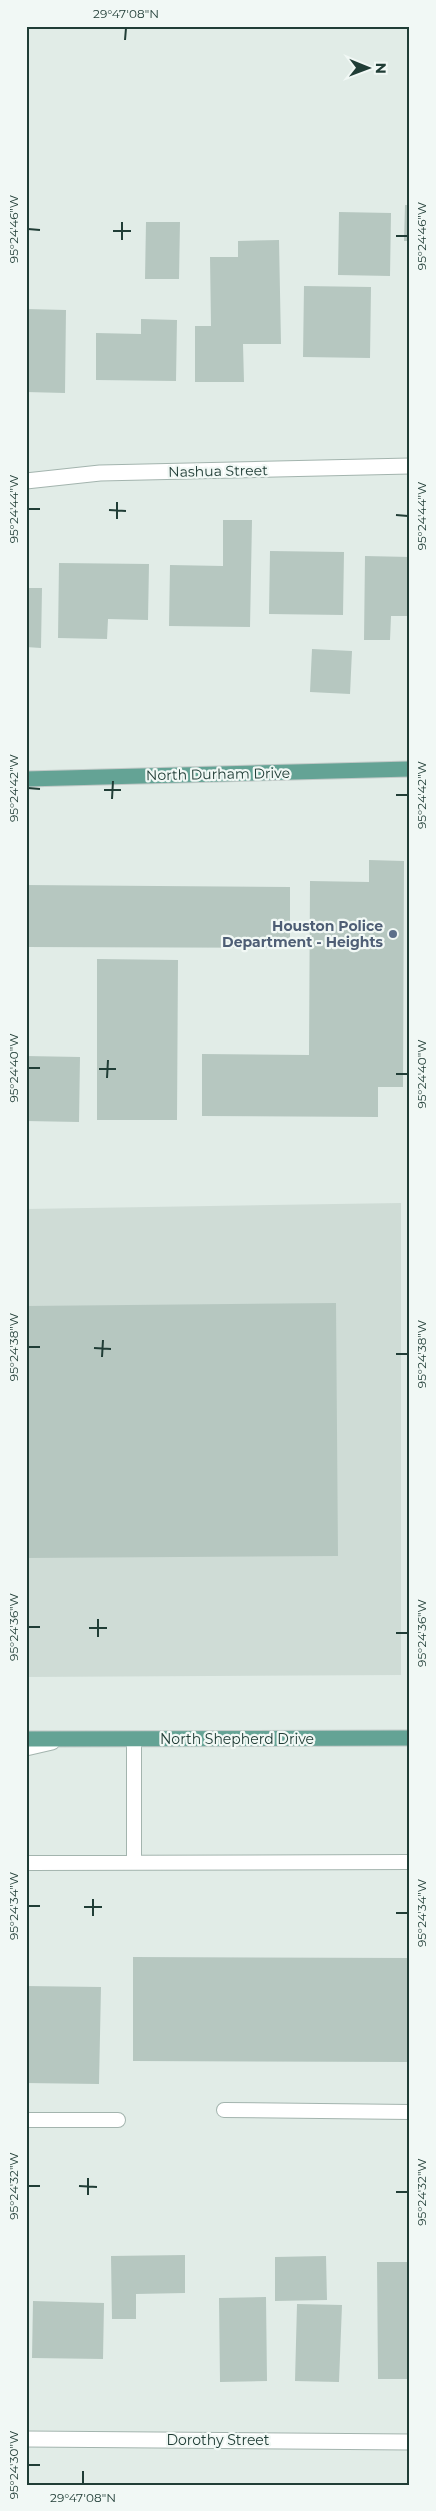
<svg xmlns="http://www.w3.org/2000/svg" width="436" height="2511" font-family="Montserrat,sans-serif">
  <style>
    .built { fill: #cfdcd6 }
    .building { fill: #b6c7c0 }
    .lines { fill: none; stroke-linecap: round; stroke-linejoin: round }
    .lane-casing { stroke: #a3b4ae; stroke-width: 16 }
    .street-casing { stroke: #a3b4ae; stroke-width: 17 }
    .primary-casing { stroke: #c1c9c7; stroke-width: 17 }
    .lane { stroke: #fff; stroke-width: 14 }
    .street { stroke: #fff; stroke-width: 15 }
    .primary { stroke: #64a395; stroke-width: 15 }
    .ticks { fill: none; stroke: #203d36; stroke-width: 2 }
    .service-dot { fill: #5c6f8a; stroke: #f1f8f5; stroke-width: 2 }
    .labels { text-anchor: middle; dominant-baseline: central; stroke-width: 4.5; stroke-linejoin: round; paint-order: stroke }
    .street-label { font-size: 14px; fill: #203d36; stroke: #f1f8f5 }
    .service-label { font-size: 14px; font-weight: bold; fill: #4e5e75; stroke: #f1f8f5; text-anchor: end }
    .neatline { fill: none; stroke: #203d36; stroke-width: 2 }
    .ticks-label { font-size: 12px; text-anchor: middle; fill: #203d36 }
  </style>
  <rect width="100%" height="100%" fill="#e1ece7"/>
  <path class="built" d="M401,1203V1675L26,1677V1209Z"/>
  <path class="building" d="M405,205H410V241H404Z
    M339,212L391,213L390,276L338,275Z
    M146,222H180L179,279H145Z
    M279,240L281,344H243L244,382H195V326H211L210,257H238V241Z
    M304,286L371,287L370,358L303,357Z
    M26,309L66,310L65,393L26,392Z
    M141,319L177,320L176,381L96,380V333L141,334Z
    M223,520H252L250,627L169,626L170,565L223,566Z
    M270,551L344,552L343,615L269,614Z
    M365,556L410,557V616H391L390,640H364Z
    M59,563L149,564L148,620L108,619L107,639L58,638Z
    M26,588H42L41,648L26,647Z
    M312,649L352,651L350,694L310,692Z
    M369,860L404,861L403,1087H378V1117L202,1116V1054L309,1055L310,881L369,882Z
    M26,885L290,887V948L26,947Z
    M97,959L178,960L177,1120H97Z
    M26,1056L80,1057L79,1122L26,1121Z
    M336,1303L338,1556L26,1558V1306Z
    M133,1957L410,1958V2062L133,2061Z
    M26,1986L101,1987L99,2084L26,2083Z
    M185,2255V2293L136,2294V2319H112L111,2256Z
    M326,2256L327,2300L275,2301V2257Z
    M377,2262H410V2379H378Z
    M266,2297L267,2381L220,2382L219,2298Z
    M33,2301L104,2303L103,2359L32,2358Z
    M297,2304L342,2305L339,2382L295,2381Z"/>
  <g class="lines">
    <defs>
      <path id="lane" d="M134,1739V1862
        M26,1863L410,1862
        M224,2110L410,2112
        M26,2120H118"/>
      <path id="street" d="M26,481L100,473L410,466
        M26,1748L52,1742
        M26,2439L410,2442"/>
      <path id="primary" d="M26,779L410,769
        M26,1739L410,1738"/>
    </defs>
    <use href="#lane" class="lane-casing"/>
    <use href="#street" class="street-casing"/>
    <use href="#primary" class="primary-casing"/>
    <use href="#lane" class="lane"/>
    <use href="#street" class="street"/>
    <use href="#primary" class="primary"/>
  </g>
  <path class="ticks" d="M125,40L126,28M28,229L40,230M113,231H131M396,236H408M122,240V222M28,509H40M109,510L126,511M396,515L408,516M117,519V502M28,788L40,789M104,790H121M396,795H408M112,799L113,781M28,1068H40M99,1069H116M396,1074H408M107,1078L108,1060M28,1347H40M94,1348L111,1349M396,1354H408M102,1357L103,1340M28,1627H40M89,1628H107M396,1633H408M98,1637V1619M28,1906H40M84,1907H102M396,1913H408M93,1916V1899M28,2186H40M79,2186L97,2187M396,2192H408M88,2195V2178M28,2465H40M83,2484V2471"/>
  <circle class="service-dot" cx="393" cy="934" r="5"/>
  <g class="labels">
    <g class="street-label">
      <text transform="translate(218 471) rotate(-1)">Nashua Street</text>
      <text transform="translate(218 774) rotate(-1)">North Durham Drive</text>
      <text x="237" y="1739">North Shepherd Drive</text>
      <text x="218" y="2440">Dorothy Street</text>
    </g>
    <g class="service-label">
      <text x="383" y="926">Houston Police<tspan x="383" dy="16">Department - Heights</tspan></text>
    </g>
  </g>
  <rect width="436" height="2511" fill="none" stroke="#f1f8f5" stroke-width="55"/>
  <g transform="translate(368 68) rotate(91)" stroke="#f1f8f5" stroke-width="4" paint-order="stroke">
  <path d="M0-4L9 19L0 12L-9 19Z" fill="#203d36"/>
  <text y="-8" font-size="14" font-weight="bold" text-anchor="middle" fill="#203d36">N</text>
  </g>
  <rect x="28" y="28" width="380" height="2456" class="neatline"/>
  <g class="ticks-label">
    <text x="126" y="18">29°47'08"N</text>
    <text transform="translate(14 229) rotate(-90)" y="4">95°24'46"W</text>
    <text transform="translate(422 236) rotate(-90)" y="4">95°24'46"W</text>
    <text transform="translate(14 509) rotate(-90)" y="4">95°24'44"W</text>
    <text transform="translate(422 516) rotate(-90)" y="4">95°24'44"W</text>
    <text transform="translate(14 788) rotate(-90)" y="4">95°24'42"W</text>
    <text transform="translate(422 795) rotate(-90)" y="4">95°24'42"W</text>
    <text transform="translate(14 1068) rotate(-90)" y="4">95°24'40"W</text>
    <text transform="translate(422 1074) rotate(-90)" y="4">95°24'40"W</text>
    <text transform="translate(14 1347) rotate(-90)" y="4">95°24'38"W</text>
    <text transform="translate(422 1354) rotate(-90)" y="4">95°24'38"W</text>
    <text transform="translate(14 1627) rotate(-90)" y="4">95°24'36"W</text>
    <text transform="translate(422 1633) rotate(-90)" y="4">95°24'36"W</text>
    <text transform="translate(14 1906) rotate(-90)" y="4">95°24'34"W</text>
    <text transform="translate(422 1913) rotate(-90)" y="4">95°24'34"W</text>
    <text transform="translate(14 2186) rotate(-90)" y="4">95°24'32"W</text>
    <text transform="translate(422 2192) rotate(-90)" y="4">95°24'32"W</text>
    <text transform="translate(14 2465) rotate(-90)" y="4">95°24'30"W</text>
    <text x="83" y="2502">29°47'08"N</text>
  </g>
</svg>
